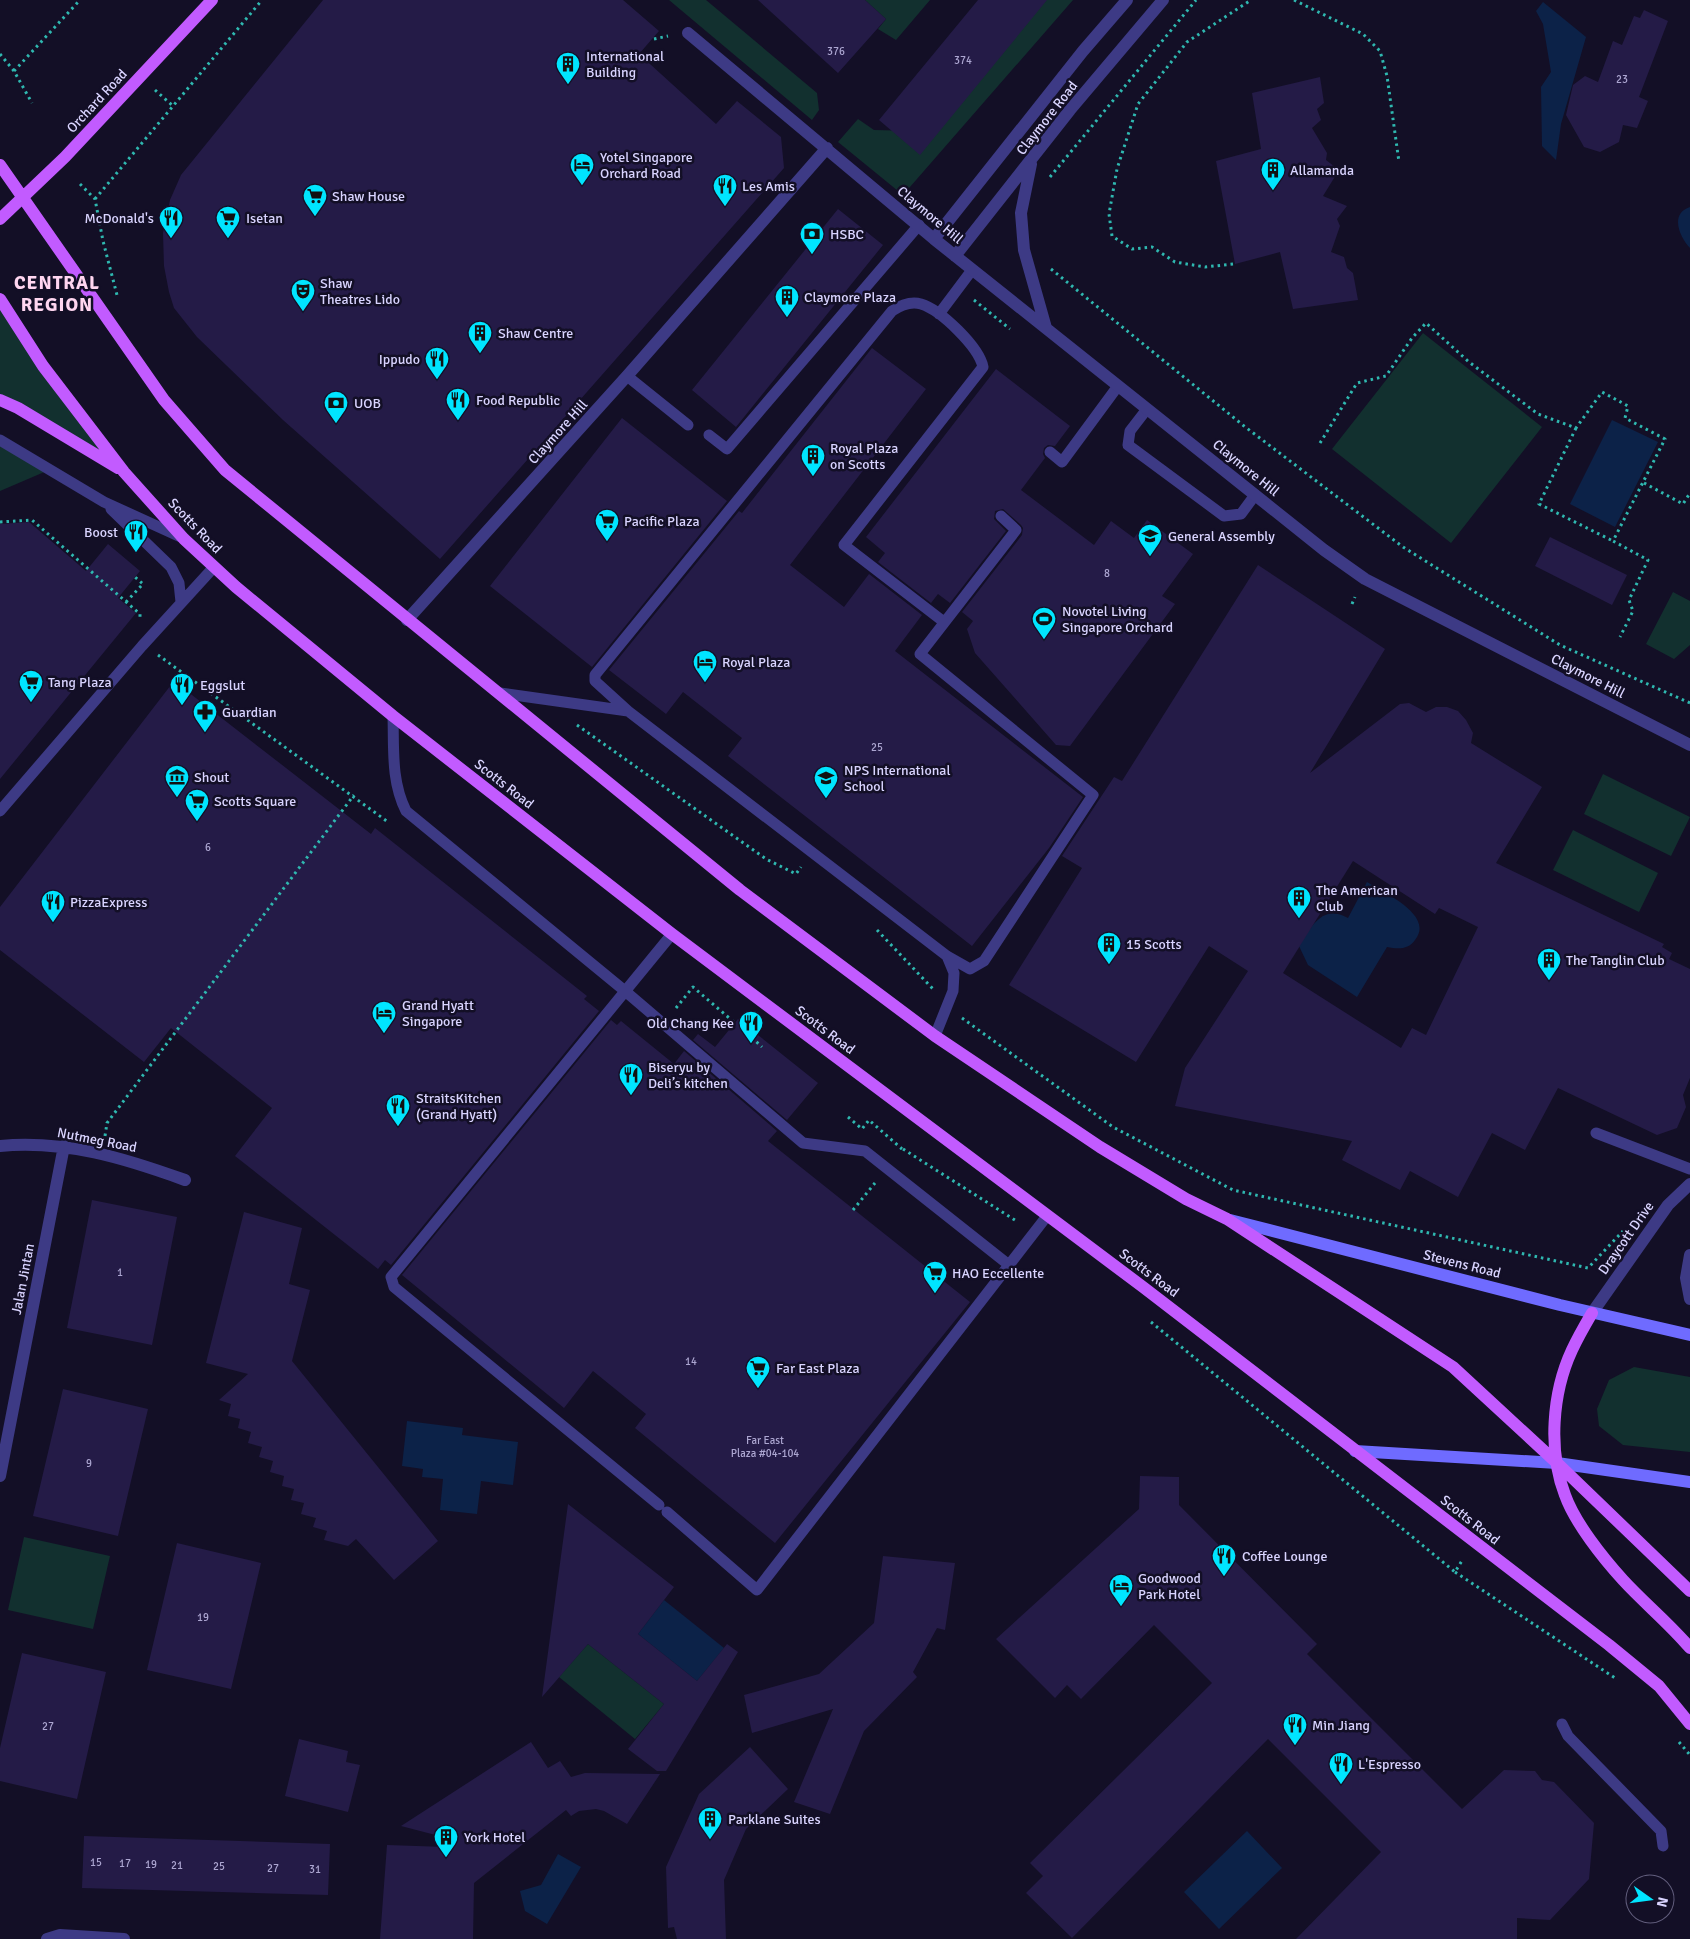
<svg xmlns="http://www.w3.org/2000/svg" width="1690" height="1939" font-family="Signika,sans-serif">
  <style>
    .green { fill: #12302f }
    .water { fill: #0c2248 }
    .building { fill: #241b47; fill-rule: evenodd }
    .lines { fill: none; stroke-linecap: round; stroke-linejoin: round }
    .path { stroke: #2fb8b0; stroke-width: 3; stroke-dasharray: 2.5 4; stroke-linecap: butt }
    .service { stroke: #3d3a85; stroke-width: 11 }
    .minor { stroke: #3d3a85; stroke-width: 12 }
    .secondary { stroke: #6f6bff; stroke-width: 12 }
    .primary { stroke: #c25bff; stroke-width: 12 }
    .labels { text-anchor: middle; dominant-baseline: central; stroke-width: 5; stroke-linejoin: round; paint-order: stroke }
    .number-label { font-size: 11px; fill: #aca6d1 }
    .poi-label { font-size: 14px; fill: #d9d4ff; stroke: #130f26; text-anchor: start }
    .street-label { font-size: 14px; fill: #d9d4ff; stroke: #130f26 }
    .district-label { font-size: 19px; font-weight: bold; letter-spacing: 1px; fill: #ffd6f0; stroke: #130f26 }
  </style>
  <rect width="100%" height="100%" fill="#130f26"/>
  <path class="green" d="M669,0H706L817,93L819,110L812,120Z
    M865,0H930L896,40L878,29L886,19Z
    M1031,0H1073L903,195L838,142L858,119L874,130L915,131Z
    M0,299L124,472L0,400Z
    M1423,333L1542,427L1451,543L1332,449Z
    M0,440L49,470L0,491Z
    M1673,592L1690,601V645L1674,659L1646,644Z
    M1603,774L1690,817L1671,856L1584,814Z
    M1573,830L1658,873L1639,912L1553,870Z
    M1634,1367L1690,1377V1452L1623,1445L1599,1426L1597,1409L1609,1380Z
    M24,1537L110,1556L93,1629L8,1610Z
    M588,1644L664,1704L635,1739L559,1677Z"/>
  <path class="water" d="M1543,2L1586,37L1561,124L1556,160L1542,146L1541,87L1551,72L1543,24L1536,11Z
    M1690,207V248C1680,237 1669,214 1690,207Z
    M1612,420L1658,442L1615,527L1570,504Z
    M1367,882C1384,893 1435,915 1415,940C1408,950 1398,949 1387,947L1357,997L1308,965L1299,946C1312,926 1322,904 1348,918Z
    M407,1421L463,1428L462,1435L518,1442L513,1485L481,1481L477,1514L440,1510L443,1479L422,1477L423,1469L402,1466Z
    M664,1600L724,1648L697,1681L638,1634Z
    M1247,1831L1282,1868L1219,1929L1184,1892Z
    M558,1854L581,1867L547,1924L525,1911L520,1891L541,1885Z"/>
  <path class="building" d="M323,0H623L659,31L639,54L716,124L737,101L781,137L784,168L440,559L283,420L197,337L174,308L169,292L164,266L163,233L170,200L181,175Z
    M758,0H865L886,19L838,73Z
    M978,0H1047L920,155L879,120Z
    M1644,10L1668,21L1639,97L1648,101L1637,128L1623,125L1619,142L1600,152L1584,147L1566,115L1573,85L1585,76L1598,82L1613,41L1622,45L1634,16L1640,18Z
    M1320,77L1324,103L1317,109L1321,120L1312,128L1327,153L1326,160L1339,170L1323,196L1347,206L1337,219L1340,226L1331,252L1344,257L1347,268L1353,273L1358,300L1293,309L1280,252L1235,264L1216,161L1261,149L1252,93Z
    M838,209L883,245L736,427L692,390Z
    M872,348L926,389L790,565L844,607L869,574L922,615L895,651L1083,797L1049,848L972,946L728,756L742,738L683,692L666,714L609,670L739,511L742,513Z
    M996,369L1070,426L1055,446L1048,445L1044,448L1043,454L1045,458L1021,490L1094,545L1111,521L1134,538L1147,520L1193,554L1162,596L1175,604L1070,746L1056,745L975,653L967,629L973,621L962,612L1022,535L1023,528L1021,525L1003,509L995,511L994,519L1006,531L950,603L938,594L931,603L878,562L885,553L866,537Z
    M622,418L727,501L592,667L490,586Z
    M29,522L86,571L108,544L140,571L118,598L136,613L0,779V524Z
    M1550,537L1627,575L1612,605L1535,566Z
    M1258,565L1385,649L1310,773L1400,704L1409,703L1426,712L1436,707H1447L1458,711L1466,720L1473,733L1471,743L1542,787L1496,863L1664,944L1662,947L1672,953L1669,959L1690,969V1078L1683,1095L1686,1107L1677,1128L1657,1135L1558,1088L1525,1150L1492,1133L1458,1197L1410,1171L1400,1190L1342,1160L1352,1141L1175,1106L1185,1068L1248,971L1209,946L1136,1062L1009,985L1082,868L1062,856L1114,777L1122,781ZM1353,861L1435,914L1439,908L1478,927L1426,1035L1412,1028L1401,1048L1283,973Z
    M174,681L371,834L375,828L587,996L584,999L599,1011L391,1265L385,1260L378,1269L235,1156L272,1108L171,1028L144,1062L0,950V907Z
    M738,1019L818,1083L787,1120L693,1040L698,1034L715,1047Z
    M611,1020L617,1025L621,1021L674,1064L684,1051L777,1131L768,1141L970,1302L775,1543L635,1428L646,1414L593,1371L564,1408L402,1275Z
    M92,1200L177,1217L152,1345L67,1328Z
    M244,1212L302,1228L289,1284L310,1290L292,1361L438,1541L394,1580L356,1539L348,1546L324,1540L327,1531L313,1527L316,1518L301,1514L304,1503L291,1500L294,1489L282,1486L284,1476L270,1472L273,1461L259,1457L262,1447L248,1443L251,1432L238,1428L240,1419L228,1416L231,1404L219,1400L248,1374L206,1363Z
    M63,1389L148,1409L118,1536L33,1516Z
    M1140,1476L1179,1477V1505L1317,1644L1307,1654L1462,1809L1504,1770L1535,1771L1542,1780L1554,1782L1594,1823L1589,1879L1550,1920L1517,1918V1939H1296L1381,1852L1268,1739L1072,1938L1026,1893L1043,1876L1030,1863L1212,1683L1154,1625L1081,1699L1067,1685L1055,1698L996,1639L1139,1509Z
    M568,1504L674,1587L638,1634L697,1681L727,1644L738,1652L666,1771H657L628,1749L664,1704L588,1644L542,1697Z
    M177,1543L261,1563L231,1689L147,1670Z
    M883,1556L955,1563L945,1630L937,1628L913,1672L917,1677L864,1731L830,1814L794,1802L833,1709L752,1733L744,1695L819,1674L874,1623Z
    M22,1653L106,1672L77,1799L0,1781V1748Z
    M299,1739L348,1751L346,1762L360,1765L348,1812L285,1796Z
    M531,1742L548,1768L560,1761L571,1777L585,1773L660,1774L627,1824L604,1811L596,1809L579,1811L571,1816L566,1810L474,1883L473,1939H380L387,1845L446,1847L447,1838L401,1826Z
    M750,1747L788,1789L746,1829L724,1880L726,1939H677L674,1927L668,1928L666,1867L699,1794Z
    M84,1836L330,1844L328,1895L82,1888Z"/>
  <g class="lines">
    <path class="path" d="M1294,0L1363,34L1380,51L1387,76L1399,162
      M654,39L668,36
      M0,54L14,71L32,103
      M14,71L80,0
      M155,90L173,106
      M1050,177L1196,0
      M80,184L95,199L103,241L117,295
      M95,199L262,0
      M1233,264L1205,267L1175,262L1152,247L1132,249L1112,236L1109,214L1117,169L1138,104L1187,42L1251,0
      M1051,269L1244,426L1403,547L1560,645L1690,703
      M974,300L1010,329
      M1576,428L1539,504L1613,541
      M1320,443L1357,383L1386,376L1412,338L1426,323L1469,362L1538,414L1576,428L1602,392L1628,406L1625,418L1665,439L1613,541L1648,560L1629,600L1633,611L1620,637
      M1644,483L1683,504L1690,493
      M0,522L32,520L140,614V619
      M126,602L143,584L135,577
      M1352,604L1355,597
      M158,655L388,822
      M577,725L766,859L796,874L801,867
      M877,930L933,989
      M676,1008L693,987L735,1023
      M962,1018L1113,1127L1233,1190L1588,1268L1623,1231
      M747,1033L762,1047
      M848,1117L862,1129L869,1120L902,1149
      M105,1136L107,1123L354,795
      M903,1149L1018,1222
      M853,1210L875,1183
      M1151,1322L1455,1572L1463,1559
      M1455,1572L1615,1678
      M1679,1742L1690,1755"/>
    <path class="service" d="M939,314L972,270
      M627,376L688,425
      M1147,409L1130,431L1128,445L1224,516L1241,514L1255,495
      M709,435L727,449L919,225
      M0,440L104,502L183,538
      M1050,452L1062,462L1118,386
      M111,509L171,567L179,583L181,602
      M500,693L628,711L947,956L970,969L984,961L1093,795L920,654L1016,530L1001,516
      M628,711L595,681V675L892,311C901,305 910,301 921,304C941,310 979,347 983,367L844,545L944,622
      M393,716C394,749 391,781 406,811L625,991L803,1143L865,1151L1009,1265
      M0,811L142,646L214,567
      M935,1036L953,991L954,973L947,956
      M1596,1133L1690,1169
      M659,1505L394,1287L391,1277L672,934
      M667,1512L757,1590L1047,1216
      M1562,1724L1568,1736L1661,1831L1663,1846"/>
    <path class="minor" d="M688,33L934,239L1324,550L1365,579L1690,745
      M1031,164L1021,213L1024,250L1046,328
      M934,239L1083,51L1127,0
      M955,256L1070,110L1163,0
      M407,620L627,376L827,148
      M0,1146C66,1140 124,1158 185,1180
      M1690,1255L1686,1278L1690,1299
      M1592,1313L1668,1205L1690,1184
      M0,1476L64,1146
      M47,1939L60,1935L124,1939"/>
    <path class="secondary" d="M1230,1220L1560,1305L1690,1335
      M1355,1451L1557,1463L1690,1482"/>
    <path class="primary" d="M0,165L164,400L225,470L740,890L935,1036L1100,1147L1186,1199L1227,1219L1453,1367L1557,1463L1690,1591
      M0,219L65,157L212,0
      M0,299L43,366L124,472L184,539L236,587L393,716L672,934L1143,1287L1609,1645L1659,1686L1690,1724
      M0,400L18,408L118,468
      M1592,1313C1585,1325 1578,1337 1572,1350C1552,1393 1548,1451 1565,1495C1575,1523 1603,1558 1623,1580C1644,1603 1669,1623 1690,1648"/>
  </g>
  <defs>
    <symbol id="building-pin" viewBox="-11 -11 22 30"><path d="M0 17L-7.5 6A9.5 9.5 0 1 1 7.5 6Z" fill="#00e5ff" stroke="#130f26"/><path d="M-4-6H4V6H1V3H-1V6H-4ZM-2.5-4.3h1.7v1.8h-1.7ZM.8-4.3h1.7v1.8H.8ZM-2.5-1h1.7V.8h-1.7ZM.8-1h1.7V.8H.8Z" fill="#111"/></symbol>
    <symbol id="hotel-pin" viewBox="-11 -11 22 30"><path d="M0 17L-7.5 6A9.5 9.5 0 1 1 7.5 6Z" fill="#00e5ff" stroke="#130f26"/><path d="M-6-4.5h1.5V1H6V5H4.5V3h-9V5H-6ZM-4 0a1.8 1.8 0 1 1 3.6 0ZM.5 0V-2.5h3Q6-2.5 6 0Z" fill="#111"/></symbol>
    <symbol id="restaurant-pin" viewBox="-11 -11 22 30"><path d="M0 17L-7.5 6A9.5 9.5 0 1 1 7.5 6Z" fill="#00e5ff" stroke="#130f26"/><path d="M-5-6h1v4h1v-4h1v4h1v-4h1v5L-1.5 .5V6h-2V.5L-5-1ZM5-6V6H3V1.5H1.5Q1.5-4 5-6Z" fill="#111"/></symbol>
    <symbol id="supermarket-pin" viewBox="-11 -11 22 30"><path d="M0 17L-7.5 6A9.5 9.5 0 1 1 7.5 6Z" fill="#00e5ff" stroke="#130f26"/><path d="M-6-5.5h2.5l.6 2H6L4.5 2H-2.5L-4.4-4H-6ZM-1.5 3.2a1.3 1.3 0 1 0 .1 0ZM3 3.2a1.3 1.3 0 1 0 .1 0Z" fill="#111"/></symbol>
    <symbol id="bank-pin" viewBox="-11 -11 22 30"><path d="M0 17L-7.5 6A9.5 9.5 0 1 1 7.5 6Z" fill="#00e5ff" stroke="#130f26"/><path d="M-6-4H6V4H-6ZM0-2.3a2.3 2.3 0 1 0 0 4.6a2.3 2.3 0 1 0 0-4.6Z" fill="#111"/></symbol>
    <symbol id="theatre-pin" viewBox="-11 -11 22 30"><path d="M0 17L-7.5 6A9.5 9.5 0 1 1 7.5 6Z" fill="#00e5ff" stroke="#130f26"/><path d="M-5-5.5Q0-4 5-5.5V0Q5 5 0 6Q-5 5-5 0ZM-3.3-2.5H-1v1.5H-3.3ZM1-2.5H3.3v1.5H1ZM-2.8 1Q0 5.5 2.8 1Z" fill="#111"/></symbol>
    <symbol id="school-pin" viewBox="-11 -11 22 30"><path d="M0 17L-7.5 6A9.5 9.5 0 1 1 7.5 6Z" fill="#00e5ff" stroke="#130f26"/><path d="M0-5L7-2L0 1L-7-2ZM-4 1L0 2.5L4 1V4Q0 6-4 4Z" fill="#111"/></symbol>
    <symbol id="stadium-pin" viewBox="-11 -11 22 30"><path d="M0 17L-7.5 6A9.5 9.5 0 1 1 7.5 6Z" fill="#00e5ff" stroke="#130f26"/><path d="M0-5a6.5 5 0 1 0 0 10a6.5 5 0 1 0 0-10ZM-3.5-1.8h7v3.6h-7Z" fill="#111"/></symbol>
    <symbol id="pharmacy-pin" viewBox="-11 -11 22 30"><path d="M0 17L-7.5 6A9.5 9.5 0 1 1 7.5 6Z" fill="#00e5ff" stroke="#130f26"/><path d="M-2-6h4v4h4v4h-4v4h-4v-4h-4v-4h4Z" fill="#111"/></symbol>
    <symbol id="museum-pin" viewBox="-11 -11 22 30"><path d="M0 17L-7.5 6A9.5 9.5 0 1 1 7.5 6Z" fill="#00e5ff" stroke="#130f26"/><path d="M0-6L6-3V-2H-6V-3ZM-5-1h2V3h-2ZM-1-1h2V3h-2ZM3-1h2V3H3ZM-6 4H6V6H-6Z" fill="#111"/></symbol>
  </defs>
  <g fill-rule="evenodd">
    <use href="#building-pin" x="554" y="50" width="28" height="38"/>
    <use href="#hotel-pin" x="568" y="151" width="28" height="38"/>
    <use href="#building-pin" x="1259" y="156" width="28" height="38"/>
    <use href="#restaurant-pin" x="711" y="172" width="28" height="38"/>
    <use href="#supermarket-pin" x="301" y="182" width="28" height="38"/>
    <use href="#restaurant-pin" x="157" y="204" width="28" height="38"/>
    <use href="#supermarket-pin" x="214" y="204" width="28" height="38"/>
    <use href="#bank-pin" x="798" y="220" width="28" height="38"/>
    <use href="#theatre-pin" x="289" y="277" width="28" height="38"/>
    <use href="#building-pin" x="773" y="283" width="28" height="38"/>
    <use href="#building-pin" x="466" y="319" width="28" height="38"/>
    <use href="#restaurant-pin" x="423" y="345" width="28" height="38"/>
    <use href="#restaurant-pin" x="444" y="386" width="28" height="38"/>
    <use href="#bank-pin" x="322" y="389" width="28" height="38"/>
    <use href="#building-pin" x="799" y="442" width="28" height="38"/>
    <use href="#supermarket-pin" x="593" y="507" width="28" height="38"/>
    <use href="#restaurant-pin" x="122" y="518" width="28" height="38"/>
    <use href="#school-pin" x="1136" y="522" width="28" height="38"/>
    <use href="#stadium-pin" x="1030" y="605" width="28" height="38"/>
    <use href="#hotel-pin" x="691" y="648" width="28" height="38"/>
    <use href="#supermarket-pin" x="17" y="668" width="28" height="38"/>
    <use href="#restaurant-pin" x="168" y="671" width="28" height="38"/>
    <use href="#pharmacy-pin" x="191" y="698" width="28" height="38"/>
    <use href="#museum-pin" x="163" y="763" width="28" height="38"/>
    <use href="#school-pin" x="812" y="764" width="28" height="38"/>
    <use href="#supermarket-pin" x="183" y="787" width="28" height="38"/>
    <use href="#building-pin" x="1285" y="884" width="28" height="38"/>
    <use href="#restaurant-pin" x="39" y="888" width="28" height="38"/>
    <use href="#building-pin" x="1095" y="930" width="28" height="38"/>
    <use href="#building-pin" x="1535" y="946" width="28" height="38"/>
    <use href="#hotel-pin" x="370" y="999" width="28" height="38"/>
    <use href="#restaurant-pin" x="737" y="1009" width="28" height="38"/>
    <use href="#restaurant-pin" x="617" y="1061" width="28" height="38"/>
    <use href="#restaurant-pin" x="384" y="1092" width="28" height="38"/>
    <use href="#supermarket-pin" x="921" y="1259" width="28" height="38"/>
    <use href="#supermarket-pin" x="744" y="1354" width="28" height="38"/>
    <use href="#restaurant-pin" x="1210" y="1542" width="28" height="38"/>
    <use href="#hotel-pin" x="1107" y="1572" width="28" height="38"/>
    <use href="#restaurant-pin" x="1281" y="1711" width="28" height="38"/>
    <use href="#restaurant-pin" x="1327" y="1750" width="28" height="38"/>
    <use href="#building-pin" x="696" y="1805" width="28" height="38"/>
    <use href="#building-pin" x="432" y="1823" width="28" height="38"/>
  </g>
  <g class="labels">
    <g class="number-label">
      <text x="836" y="51">376</text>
      <text x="963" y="60">374</text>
      <text x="1622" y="79">23</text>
      <text x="1107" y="573">8</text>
      <text x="877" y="747">25</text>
      <text x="208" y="847">6</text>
      <text x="120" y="1272">1</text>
      <text x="691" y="1361">14</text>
      <text x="765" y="1440">Far East<tspan x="765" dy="13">Plaza #04-104</tspan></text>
      <text x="89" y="1463">9</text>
      <text x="203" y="1617">19</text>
      <text x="48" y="1726">27</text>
      <text x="96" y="1862">15</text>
      <text x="125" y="1863">17</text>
      <text x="151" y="1864">19</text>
      <text x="177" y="1865">21</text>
      <text x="219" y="1866">25</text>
      <text x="273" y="1868">27</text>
      <text x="315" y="1869">31</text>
    </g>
    <g class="poi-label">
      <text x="586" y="56">International<tspan x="586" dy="16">Building</tspan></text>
      <text x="600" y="157">Yotel Singapore<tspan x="600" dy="16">Orchard Road</tspan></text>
      <text x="1290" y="170">Allamanda</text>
      <text x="742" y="186">Les Amis</text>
      <text x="332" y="196">Shaw House</text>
      <text x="154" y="218" text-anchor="end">McDonald's</text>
      <text x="246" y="218">Isetan</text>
      <text x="830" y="234">HSBC</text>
      <text x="320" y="283">Shaw<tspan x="320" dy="16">Theatres Lido</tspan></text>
      <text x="804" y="297">Claymore Plaza</text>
      <text x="498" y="333">Shaw Centre</text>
      <text x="420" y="359" text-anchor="end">Ippudo</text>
      <text x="476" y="400">Food Republic</text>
      <text x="354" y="403">UOB</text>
      <text x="830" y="448">Royal Plaza<tspan x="830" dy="16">on Scotts</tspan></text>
      <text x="624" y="521">Pacific Plaza</text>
      <text x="118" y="532" text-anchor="end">Boost</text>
      <text x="1168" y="536">General Assembly</text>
      <text x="1062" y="611">Novotel Living<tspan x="1062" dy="16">Singapore Orchard</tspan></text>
      <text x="722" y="662">Royal Plaza</text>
      <text x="48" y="682">Tang Plaza</text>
      <text x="200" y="685">Eggslut</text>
      <text x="222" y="712">Guardian</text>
      <text x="844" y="770">NPS International<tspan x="844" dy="16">School</tspan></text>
      <text x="194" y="777">Shout</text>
      <text x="214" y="801">Scotts Square</text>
      <text x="1316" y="890">The American<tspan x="1316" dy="16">Club</tspan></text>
      <text x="70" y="902">PizzaExpress</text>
      <text x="1126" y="944">15 Scotts</text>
      <text x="1566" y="960">The Tanglin Club</text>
      <text x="402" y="1005">Grand Hyatt<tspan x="402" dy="16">Singapore</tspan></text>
      <text x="734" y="1023" text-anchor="end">Old Chang Kee</text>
      <text x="648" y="1067">Biseryu by<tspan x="648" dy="16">Deli’s kitchen</tspan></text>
      <text x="416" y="1098">StraitsKitchen<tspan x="416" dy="16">(Grand Hyatt)</tspan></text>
      <text x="952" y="1273">HAO Eccellente</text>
      <text x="776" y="1368">Far East Plaza</text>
      <text x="1242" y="1556">Coffee Lounge</text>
      <text x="1138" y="1578">Goodwood<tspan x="1138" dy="16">Park Hotel</tspan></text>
      <text x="1312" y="1725">Min Jiang</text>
      <text x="1358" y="1764">L'Espresso</text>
      <text x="728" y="1819">Parklane Suites</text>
      <text x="464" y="1837">York Hotel</text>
    </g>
    <g class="street-label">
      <text transform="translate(97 101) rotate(-47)">Orchard Road</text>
      <text transform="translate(1047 118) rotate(-52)">Claymore Road</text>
      <text transform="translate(930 215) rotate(40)">Claymore Hill</text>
      <text transform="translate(558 432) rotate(-48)">Claymore Hill</text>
      <text transform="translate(1246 468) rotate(39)">Claymore Hill</text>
      <text transform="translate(195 526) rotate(46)">Scotts Road</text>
      <text transform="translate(1588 676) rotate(27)">Claymore Hill</text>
      <text transform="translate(504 784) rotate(38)">Scotts Road</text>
      <text transform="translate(825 1030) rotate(37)">Scotts Road</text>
      <text transform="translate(97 1140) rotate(11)">Nutmeg Road</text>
      <text transform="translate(1626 1238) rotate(-55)">Draycott Drive</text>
      <text transform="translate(1462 1264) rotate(14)">Stevens Road</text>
      <text transform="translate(1149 1273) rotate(37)">Scotts Road</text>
      <text transform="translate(23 1279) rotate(-79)">Jalan Jintan</text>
      <text transform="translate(1470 1520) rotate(38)">Scotts Road</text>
    </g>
    <g class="district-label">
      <text x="57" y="283">CENTRAL<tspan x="57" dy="22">REGION</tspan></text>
    </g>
  </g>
  <g transform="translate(1650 1899) rotate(104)"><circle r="24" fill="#130f26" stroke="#625e7d"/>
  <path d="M0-4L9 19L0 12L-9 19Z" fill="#00e5ff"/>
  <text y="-8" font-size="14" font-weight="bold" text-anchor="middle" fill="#d9d4ff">N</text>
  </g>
</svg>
